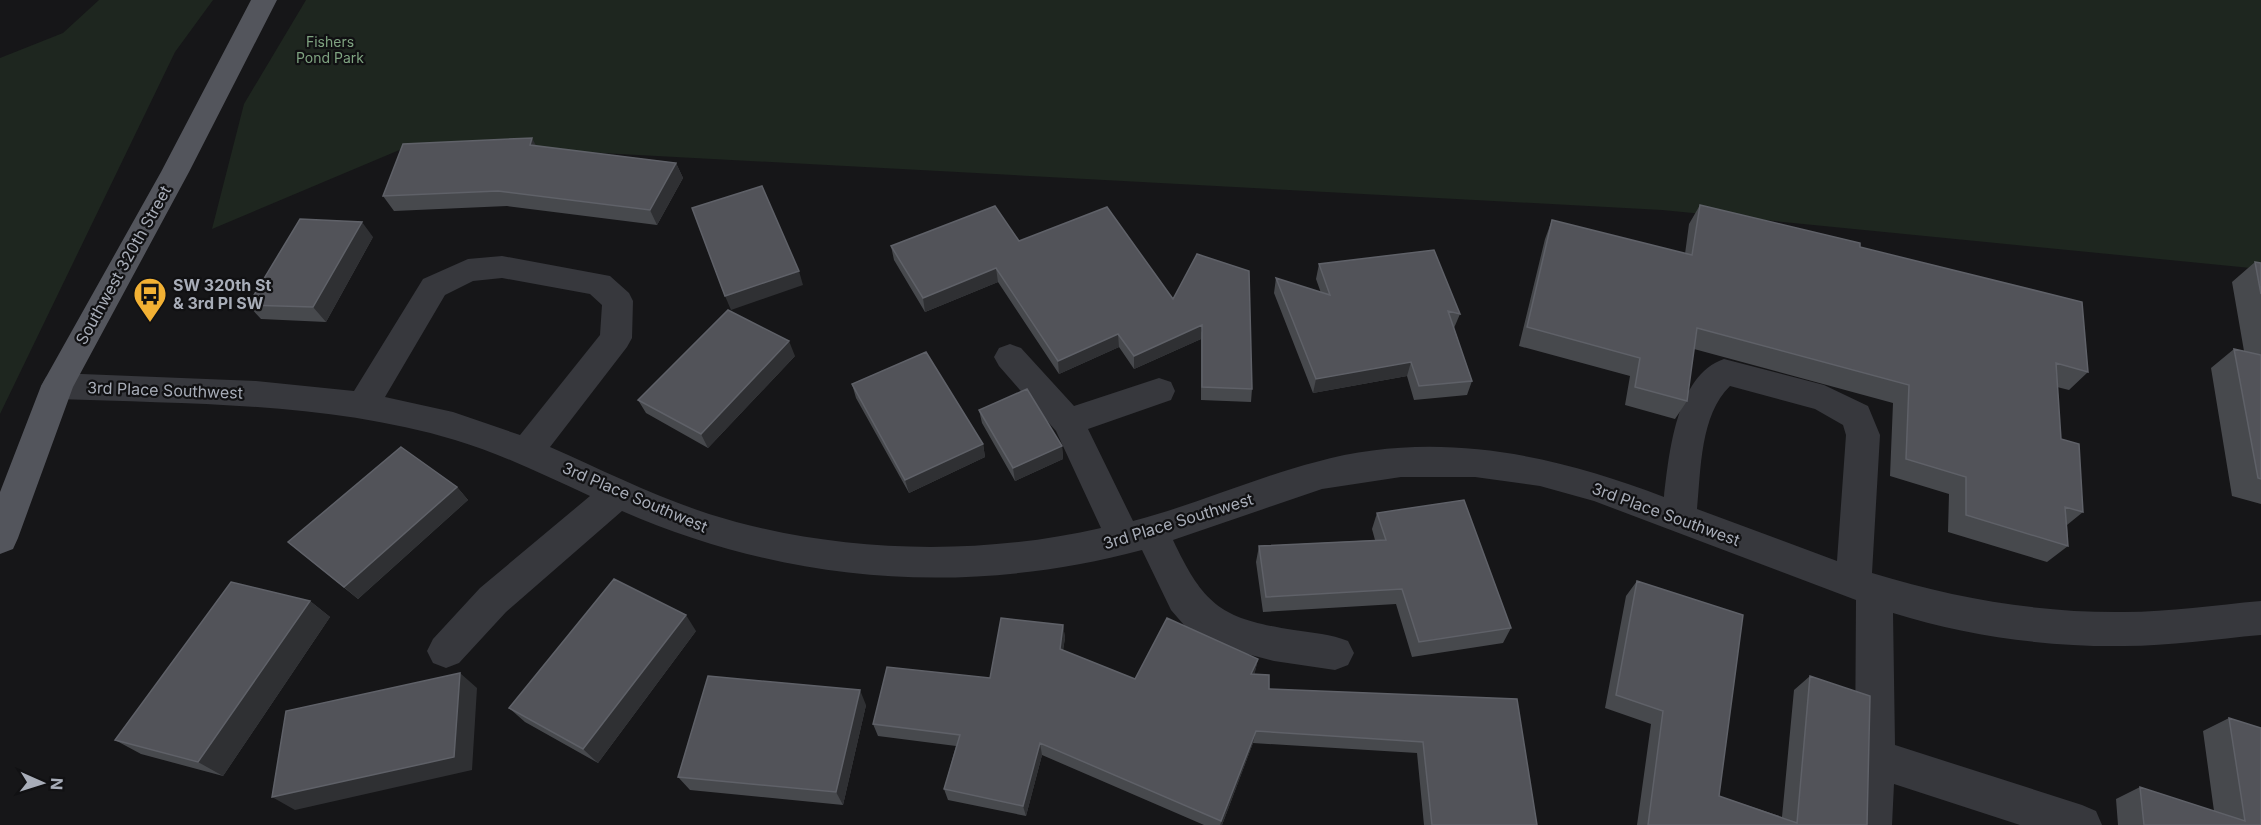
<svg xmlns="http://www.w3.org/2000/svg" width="2261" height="825" font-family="Inter,sans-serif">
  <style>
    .green { fill: #1e261f }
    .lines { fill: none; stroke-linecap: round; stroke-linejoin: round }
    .minor { fill: #37383d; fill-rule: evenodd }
    .major { fill: #53555c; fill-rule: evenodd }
    .wall { fill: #47494d }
    .shaded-wall { fill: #2f3033 }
    .building { fill: #525359; stroke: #5f6168; stroke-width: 1.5 }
    .labels { text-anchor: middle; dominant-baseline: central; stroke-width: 4.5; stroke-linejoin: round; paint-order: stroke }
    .far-park-label { font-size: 14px; fill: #7fa381; stroke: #111113 }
    .street-label { font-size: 16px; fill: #a8adb8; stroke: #111113 }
    .poi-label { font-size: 16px; font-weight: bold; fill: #a8adb8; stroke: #111113; text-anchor: start }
  </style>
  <rect width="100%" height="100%" fill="#161618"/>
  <path class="green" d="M99,0H213L175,52L0,414V58L63,33Z
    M306,0H2261V269L1662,210L416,143L212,229L244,104Z"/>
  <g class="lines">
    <path class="minor" d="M502,256L610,276L629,293L633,301L632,338L627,347L550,447C602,470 654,496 709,514C833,553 975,557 1101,528L1056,431L999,366L994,357L999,348L1010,344L1021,348L1074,406L1159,378L1171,382L1175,391L1171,400L1088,429L1133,521C1195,505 1254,478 1316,462C1434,429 1553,454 1664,497C1669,454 1676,375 1724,359L1824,385L1868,406L1880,435L1872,573C1953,598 2039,613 2124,612C2170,612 2215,605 2261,601V635C2215,639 2170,646 2124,646C2046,647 1966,636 1893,613L1895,745L2082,805L2096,811L2102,825H2020L1894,784L1892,825H1852L1855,758L1856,600L1594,501L1540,486L1475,477H1401L1322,489L1173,540C1204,606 1222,619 1294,630C1313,633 1331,634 1348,641L1354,653L1348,665L1335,670L1274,661L1232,650L1200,636L1184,625L1171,610L1142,550C965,597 790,584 622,511L506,612L459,663L446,668L433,663L427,651L433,639L480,588L590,496C546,476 502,454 455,440C327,402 190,404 57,399L46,395L41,386L46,377L57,373L256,381L354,391L423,279L468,259ZM502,278L590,294L602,305L600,335L520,435L453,412L385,397L445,295L473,281ZM1730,386L1815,409L1843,425L1846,435L1837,561L1697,509C1701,470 1700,415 1730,386Z"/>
    <path class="major" d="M251,0H277L189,172L73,387L18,538L13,549L0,554V492L41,386L161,172Z"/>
  </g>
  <path class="wall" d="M536,146L676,163L683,178L657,225L507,206L394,211L383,196Z
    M1700,205L1860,247L2088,372L2069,390L2057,387L2061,439L2083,512L2067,525L2068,546L2047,562L1948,532L1949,494L1890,476L1893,403L1694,349L1687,401L1675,419L1625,405L1630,376L1519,346L1545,239L1552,220L1685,254L1689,224Z
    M373,237L326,322L261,319L248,305Z
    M1019,241L1173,299L1252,389L1251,402L1201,400V339L1134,369L1119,347L1059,374L998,282L925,312L894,260L891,246Z
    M2255,262L2261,263V504L2232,496L2211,368L2234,349L2244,351L2232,282Z
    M1319,264L1460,314L1454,328L1472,381L1467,395L1414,400L1407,376L1313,393L1274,293L1276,278L1321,293L1316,279Z
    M795,356L708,448L646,413L638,400Z
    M852,384L983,444L985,457L909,493L856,398Z
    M979,410L1062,446L1063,459L1015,481L982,423Z
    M457,487L468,500L358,599L288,542Z
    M1377,513L1511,628L1503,643L1412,657L1396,604L1263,612L1256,562L1259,546L1375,540L1372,529Z
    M1637,581L1719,796L1782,817L1794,690L1810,676L1867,825H1637L1651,724L1605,708L1626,596Z
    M310,601L330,617L223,776L141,754L115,740Z
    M1063,625L1065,638L1063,650L1135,679L1258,659L1254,675L1269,689L1517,699L1537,825H1424L1417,753L1253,743L1222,825H1204L1042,755L1026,816L948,800L944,789L956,746L878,736L873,724L990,678Z
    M696,631L598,763L525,722L509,708Z
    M866,705L843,805L690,790L678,777Z
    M2229,718L2261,825H2118L2116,799L2140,787L2214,811L2203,731Z"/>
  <path class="shaded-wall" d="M532,138L540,153L530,145Z
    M676,163L683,178L657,225L650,210Z
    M362,222L373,237L326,322L313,307Z
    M996,268L998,282L925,312L923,298Z
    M799,271L803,285L731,310L725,296Z
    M1202,325L1201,339L1134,369V356Z
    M1118,334L1119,347L1059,374L1058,361Z
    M789,341L795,356L708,448L701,434Z
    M1411,362L1407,376L1313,393L1316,379Z
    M983,444L985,457L909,493L905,480Z
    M1062,446L1063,459L1015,481L1013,468Z
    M457,487L468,500L358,599L344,587Z
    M310,601L330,617L223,776L198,762Z
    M686,615L696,631L598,763L583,749Z
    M1063,625L1065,638L1061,662L1060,649Z
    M1258,659L1255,672L1248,687L1251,674Z
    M460,673L477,688L472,770L295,810L272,797Z
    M860,690L866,705L843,805L836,792Z
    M1256,731L1253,743L1222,825H1220Z
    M1040,743L1042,755L1026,816L1023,806Z"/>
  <path class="building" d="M532,138L530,145L676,163L650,210L498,191L383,196L403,144Z
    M762,186L799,271L725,296L692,208Z
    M1700,205L1860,243V247L2082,302L2088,372L2056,363L2061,439L2079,444L2083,512L2065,507L2068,546L1966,515V477L1906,459L1909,385L1697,328L1687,401L1635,387L1640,358L1527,327L1552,220L1692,255Z
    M995,206L1019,241L1107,207L1173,299L1197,254L1249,271L1252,389L1202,387V325L1134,356L1118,334L1058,361L996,268L923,298L891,246Z
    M300,219L362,222L313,307L248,305Z
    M1434,250L1460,314L1448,311L1472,381L1419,386L1411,362L1316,379L1276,278L1330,295L1319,264Z
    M2255,262L2261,263V294Z
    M728,310L789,341L701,434L638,400Z
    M2234,349L2261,355V479L2258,478Z
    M926,352L983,444L905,480L852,384Z
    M1027,389L1062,446L1013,468L979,410Z
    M401,447L457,487L344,587L288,542Z
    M1464,500L1511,628L1419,642L1402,589L1266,597L1259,546L1386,540L1377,513Z
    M614,579L686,615L583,749L509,708Z
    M1637,581L1743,615L1719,796L1797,823L1810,676L1870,696L1867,825H1648L1663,711L1616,695Z
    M231,582L310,601L198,762L115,740Z
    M1001,618L1063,625L1060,649L1135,679L1167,618L1258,659L1251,674L1269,675V689L1517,699L1537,825H1432L1423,742L1256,731L1221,821L1040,743L1023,806L944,789L960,735L873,724L887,667L990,678Z
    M460,673L454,757L272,797L286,711Z
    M708,676L860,690L836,792L678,777Z
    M2229,718L2261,728V825H2144L2140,787L2245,821Z"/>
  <defs>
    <symbol id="bus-pin" viewBox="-11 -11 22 30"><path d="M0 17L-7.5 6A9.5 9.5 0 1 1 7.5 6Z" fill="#f2b134" stroke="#111113"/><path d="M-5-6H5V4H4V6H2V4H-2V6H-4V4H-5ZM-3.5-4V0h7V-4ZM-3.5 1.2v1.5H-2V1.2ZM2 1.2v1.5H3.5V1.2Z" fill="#111"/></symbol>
  </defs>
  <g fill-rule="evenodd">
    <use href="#bus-pin" x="131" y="275" width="38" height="52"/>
  </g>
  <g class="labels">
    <g class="far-park-label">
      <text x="330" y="41">Fishers<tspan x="330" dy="16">Pond Park</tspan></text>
    </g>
    <g class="street-label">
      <text transform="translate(123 265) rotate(-61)">Southwest 320th Street</text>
      <text transform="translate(165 390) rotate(2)">3rd Place Southwest</text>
      <text transform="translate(635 497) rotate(23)">3rd Place Southwest</text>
      <text transform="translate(1666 514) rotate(20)">3rd Place Southwest</text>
      <text transform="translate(1178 521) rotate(-17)">3rd Place Southwest</text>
    </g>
    <g class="poi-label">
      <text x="173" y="285">SW 320th St<tspan x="173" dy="18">&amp; 3rd Pl SW</tspan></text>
    </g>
  </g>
  <g transform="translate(42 783) rotate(93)" stroke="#111113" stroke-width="4.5" paint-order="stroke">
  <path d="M0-4.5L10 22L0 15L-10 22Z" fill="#a8adb8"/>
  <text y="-9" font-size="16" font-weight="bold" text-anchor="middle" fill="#a8adb8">N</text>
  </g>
</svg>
